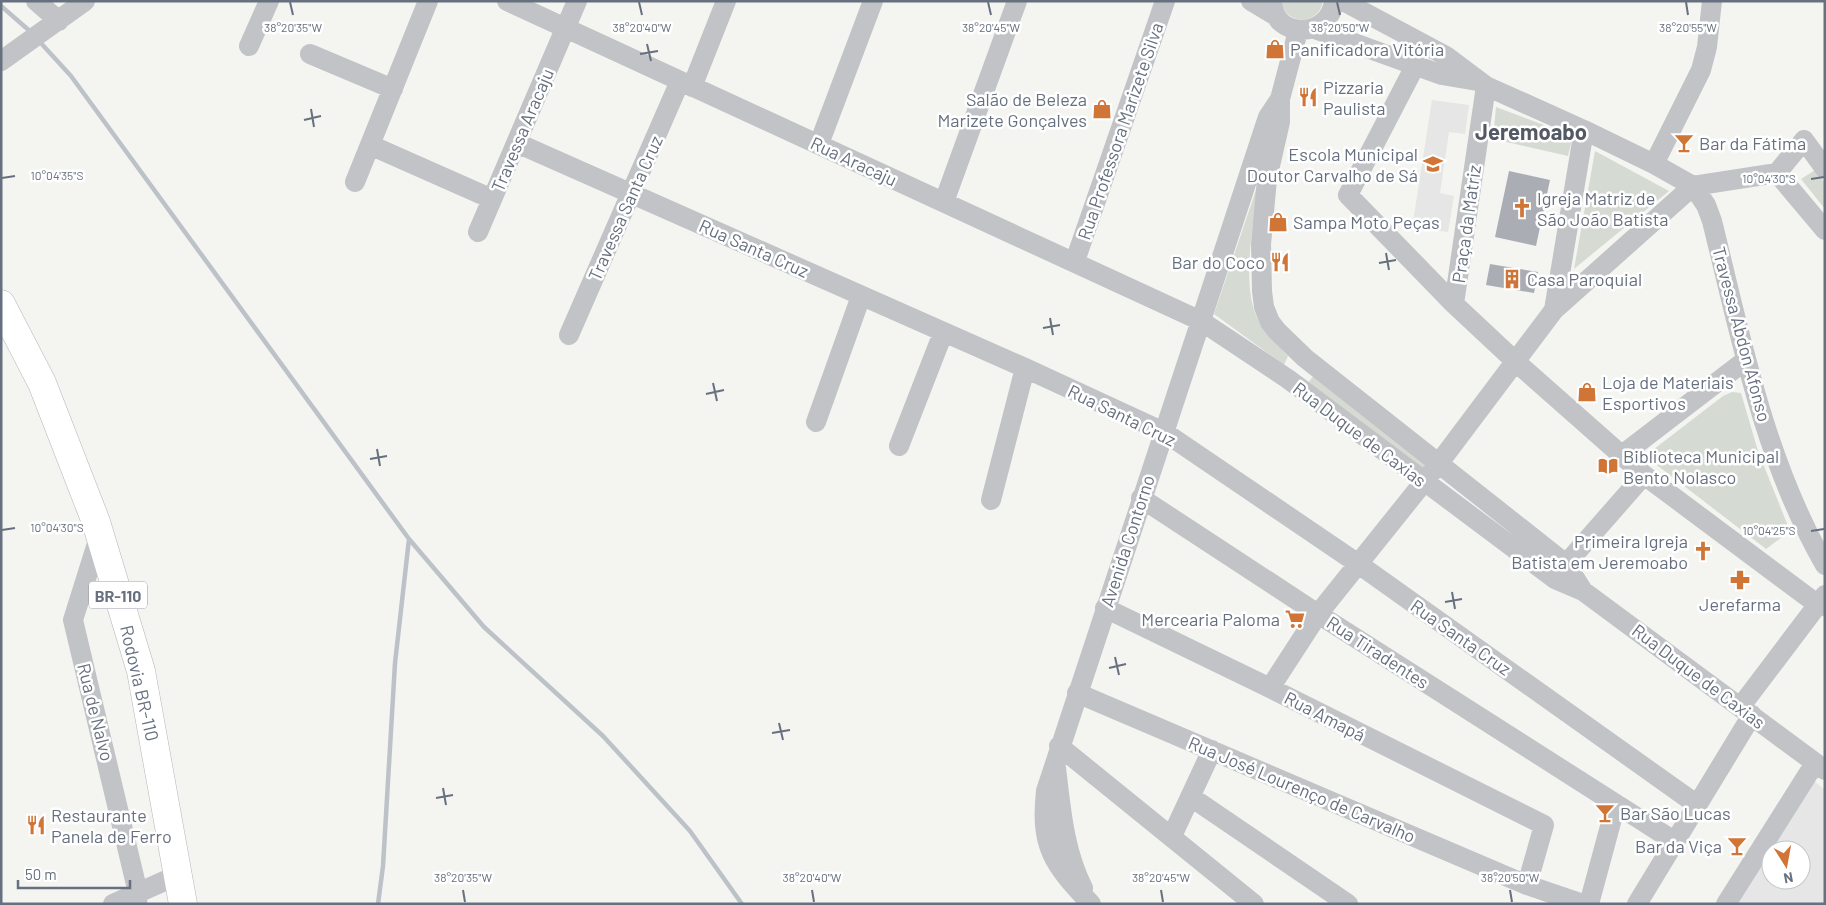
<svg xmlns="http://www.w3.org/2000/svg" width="1826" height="905" font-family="Barlow,sans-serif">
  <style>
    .built { fill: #e5e6e5; fill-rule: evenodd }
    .green { fill: #d5dbd3 }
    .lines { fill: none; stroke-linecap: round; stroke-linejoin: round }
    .stream { stroke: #bcc2c8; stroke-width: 4.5 }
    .building { fill: #aaaeb4 }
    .highway-casing { stroke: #b3b5b9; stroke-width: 29 }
    .minor { stroke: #c1c3c6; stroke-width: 20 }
    .highway { stroke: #fff; stroke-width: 28 }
    .ticks { fill: none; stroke: #67707f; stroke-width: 2 }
    .labels { text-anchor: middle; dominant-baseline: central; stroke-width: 5; stroke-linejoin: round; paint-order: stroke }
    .shield { fill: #fff; stroke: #959ba5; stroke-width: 1 }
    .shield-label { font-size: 16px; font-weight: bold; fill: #67707f }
    .poi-label { font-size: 18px; fill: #67707f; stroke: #fff; text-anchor: start }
    .street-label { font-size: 18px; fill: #67707f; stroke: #fff }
    .district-label { font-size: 22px; font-weight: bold; fill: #545a65; stroke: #fff }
    .ticks-label { font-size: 12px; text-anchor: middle; fill: #67707f; stroke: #fff; stroke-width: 5; stroke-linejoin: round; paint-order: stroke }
  </style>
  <rect width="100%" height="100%" fill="#f4f5f1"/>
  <path class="built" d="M1432,100L1469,105L1465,134L1449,132L1440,193L1454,196L1448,232L1428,229V224L1413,222Z
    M1813,780L1825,790V904H1735ZM1771,850H1801V880H1771Z"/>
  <path class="green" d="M1281,1H1323C1319,26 1285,26 1281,1Z
    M1496,107L1573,136L1568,156L1493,139Z
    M1595,151L1669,191L1574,269Z
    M1815,170L1825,183V209L1801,179Z
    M1258,184C1254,221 1243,274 1254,310C1260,328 1275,342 1288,356L1284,365L1214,314Z
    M1314,375L1429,464L1424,470L1308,383Z
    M1732,392L1741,393L1758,451L1790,531L1766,549L1645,456L1723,396Z"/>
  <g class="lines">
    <path class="stream" d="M1,6L32,33
      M39,41L71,76L409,539L484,627L603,736L690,831L742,904
      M378,904L383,866L395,663L409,539"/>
  </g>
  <path class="building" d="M1509,171L1550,180L1536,246L1495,237Z
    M1490,264L1538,272L1534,293L1486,285Z"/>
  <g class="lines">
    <defs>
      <path id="highway" d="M1,304L42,383L96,522L141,671L183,904"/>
    </defs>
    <use href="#highway" class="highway-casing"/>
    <path class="minor" d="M36,1L59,21
      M507,1L1201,321L1288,379L1555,579L1583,591L1825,770
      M1251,1L1276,16
      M1272,1C1273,40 1330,39 1334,1
      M1343,1L1446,56L1486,86L1584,130L1654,164L1693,186L1706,205L1712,221C1741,338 1764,459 1825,565
      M1315,29L1442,75L1477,81
      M1298,31L1280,99V122L1267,179L1261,244L1262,291L1264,307L1270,322L1277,331L1305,358L1566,564L1583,591
      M249,46L269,1
      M310,54L393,89
      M1,61L85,1
      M1415,66L1348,195L1454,304L1516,362L1644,475L1817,604L1825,606
      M692,87L726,1
      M517,143L1025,368L1164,432L1357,563L1696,804
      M819,144L873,1
      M370,145L492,199
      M1654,164L1701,70L1707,47L1712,1
      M1777,173L1804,140L1825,169
      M1777,173L1825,230
      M355,182L428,1
      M944,202L1017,1
      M478,232L577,1
      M1075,261L1165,1
      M1454,304L1486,86
      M1554,310L1584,130
      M569,335L680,81
      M816,422L861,296
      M899,446L943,333
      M1622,455L1746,360
      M1141,498L1318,614L1674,841
      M991,500L1025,368
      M100,534L73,620L138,893L137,904
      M1566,564L1644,475
      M1105,608L1270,688L1544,825L1527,885
      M1270,688L1318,614L1439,463L1554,310L1693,186L1777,173
      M1077,693L1527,885L1583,904
      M1741,706L1825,595
      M1059,746L1254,904
      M1056,768C1061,809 1064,851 1083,888
      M1191,797L1348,904
      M1172,836L1212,750
      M113,904L178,875
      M1091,904C1053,864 1040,847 1046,791L1268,117L1280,99
      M1589,904L1616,804
      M1637,904L1752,715
      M1726,904L1815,763"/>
    <use href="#highway" class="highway"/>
  </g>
  <path class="ticks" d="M290,2L293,15M639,2L642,15M988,2L991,15M1337,2L1340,15M1686,2L1688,15M647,44L651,61M640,54L658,51M311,109L314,127M304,120L321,116M2,178L15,176M1811,179L1824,177M1386,253L1389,270M1379,263L1396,260M1050,318L1053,335M1043,328L1060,325M713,383L717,401M706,394L724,390M377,449L380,466M370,459L387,456M2,530L15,528M1811,531L1824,529M1452,592L1455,609M1445,602L1462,599M1115,657L1119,675M1109,668L1126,664M779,723L783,740M772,733L790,730M443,788L446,805M436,798L453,795M463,890L465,902M812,890L814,902M1161,890L1163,902M1510,890L1512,902"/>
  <defs>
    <symbol id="shop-bare" viewBox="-9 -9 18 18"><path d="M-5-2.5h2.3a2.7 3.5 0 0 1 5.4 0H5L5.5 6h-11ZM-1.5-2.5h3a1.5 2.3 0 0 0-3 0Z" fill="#d07536" stroke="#fff" stroke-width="2.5" paint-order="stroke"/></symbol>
    <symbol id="restaurant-bare" viewBox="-9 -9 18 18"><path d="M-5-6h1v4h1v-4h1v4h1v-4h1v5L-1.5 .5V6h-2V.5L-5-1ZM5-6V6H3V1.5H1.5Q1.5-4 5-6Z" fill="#d07536" stroke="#fff" stroke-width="2.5" paint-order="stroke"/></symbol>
    <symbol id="bar-bare" viewBox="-9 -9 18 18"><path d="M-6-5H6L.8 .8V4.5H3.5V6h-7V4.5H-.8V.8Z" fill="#d07536" stroke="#fff" stroke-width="2.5" paint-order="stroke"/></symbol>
    <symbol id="school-bare" viewBox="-9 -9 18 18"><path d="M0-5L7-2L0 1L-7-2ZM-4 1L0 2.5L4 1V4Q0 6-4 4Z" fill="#d07536" stroke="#fff" stroke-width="2.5" paint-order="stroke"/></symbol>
    <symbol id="church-bare" viewBox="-9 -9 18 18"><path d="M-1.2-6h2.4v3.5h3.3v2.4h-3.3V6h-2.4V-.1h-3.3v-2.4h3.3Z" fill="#d07536" stroke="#fff" stroke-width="2.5" paint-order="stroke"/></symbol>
    <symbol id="building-bare" viewBox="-9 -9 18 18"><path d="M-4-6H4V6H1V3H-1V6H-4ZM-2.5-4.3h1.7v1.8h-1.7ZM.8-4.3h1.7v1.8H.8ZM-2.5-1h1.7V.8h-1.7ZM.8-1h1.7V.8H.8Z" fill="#d07536" stroke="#fff" stroke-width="2.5" paint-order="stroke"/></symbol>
    <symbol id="library-bare" viewBox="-9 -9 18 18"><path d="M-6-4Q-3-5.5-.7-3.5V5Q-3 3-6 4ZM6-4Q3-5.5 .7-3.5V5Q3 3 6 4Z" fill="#d07536" stroke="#fff" stroke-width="2.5" paint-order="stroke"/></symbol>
    <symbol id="pharmacy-bare" viewBox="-9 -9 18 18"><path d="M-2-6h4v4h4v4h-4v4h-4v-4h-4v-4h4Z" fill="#d07536" stroke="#fff" stroke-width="2.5" paint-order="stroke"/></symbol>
    <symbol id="supermarket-bare" viewBox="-9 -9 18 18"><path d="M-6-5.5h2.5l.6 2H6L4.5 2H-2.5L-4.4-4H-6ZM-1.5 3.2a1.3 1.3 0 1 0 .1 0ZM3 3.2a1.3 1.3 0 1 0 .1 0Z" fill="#d07536" stroke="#fff" stroke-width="2.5" paint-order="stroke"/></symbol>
  </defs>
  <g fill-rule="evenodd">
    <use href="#shop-bare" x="1261" y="35" width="28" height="28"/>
    <use href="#restaurant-bare" x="1294" y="83" width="28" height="28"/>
    <use href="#shop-bare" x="1088" y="95" width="28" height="28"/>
    <use href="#bar-bare" x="1670" y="129" width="28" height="28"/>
    <use href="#school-bare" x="1419" y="150" width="28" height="28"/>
    <use href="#church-bare" x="1508" y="194" width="28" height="28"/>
    <use href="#shop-bare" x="1264" y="208" width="28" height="28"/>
    <use href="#restaurant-bare" x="1266" y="248" width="28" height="28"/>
    <use href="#building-bare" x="1498" y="265" width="28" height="28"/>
    <use href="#shop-bare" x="1573" y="378" width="28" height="28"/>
    <use href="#library-bare" x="1594" y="452" width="28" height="28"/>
    <use href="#church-bare" x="1689" y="537" width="28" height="28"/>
    <use href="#pharmacy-bare" x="1726" y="566" width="28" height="28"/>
    <use href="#supermarket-bare" x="1281" y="605" width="28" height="28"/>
    <use href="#bar-bare" x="1591" y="799" width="28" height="28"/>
    <use href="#restaurant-bare" x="22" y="811" width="28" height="28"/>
    <use href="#bar-bare" x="1723" y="832" width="28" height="28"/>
  </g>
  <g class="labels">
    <rect class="shield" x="89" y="581.5" width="58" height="27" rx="4"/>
    <g class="shield-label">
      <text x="118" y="595">BR-110</text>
    </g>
    <g class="poi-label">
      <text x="1290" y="49">Panificadora Vitória</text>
      <text x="1323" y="87">Pizzaria<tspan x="1323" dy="21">Paulista</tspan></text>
      <text x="1087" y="99" text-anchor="end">Salão de Beleza<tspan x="1087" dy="21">Marizete Gonçalves</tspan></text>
      <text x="1699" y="143">Bar da Fátima</text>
      <text x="1418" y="154" text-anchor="end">Escola Municipal<tspan x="1418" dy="21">Doutor Carvalho de Sá</tspan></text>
      <text x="1537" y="198">Igreja Matriz de<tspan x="1537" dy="21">São João Batista</tspan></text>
      <text x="1293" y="222">Sampa Moto Peças</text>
      <text x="1265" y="262" text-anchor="end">Bar do Coco</text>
      <text x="1527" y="279">Casa Paroquial</text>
      <text x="1602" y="382">Loja de Materiais<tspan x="1602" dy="21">Esportivos</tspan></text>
      <text x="1623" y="456">Biblioteca Municipal<tspan x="1623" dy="21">Bento Nolasco</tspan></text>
      <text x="1688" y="541" text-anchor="end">Primeira Igreja<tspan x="1688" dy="21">Batista em Jeremoabo</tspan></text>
      <text x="1740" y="604" text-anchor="middle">Jerefarma</text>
      <text x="1280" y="619" text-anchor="end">Mercearia Paloma</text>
      <text x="1620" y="813">Bar São Lucas</text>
      <text x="51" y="815">Restaurante<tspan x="51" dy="21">Panela de Ferro</tspan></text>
      <text x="1722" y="846" text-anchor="end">Bar da Viça</text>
    </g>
    <g class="street-label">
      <text transform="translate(522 130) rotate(-67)">Travessa Aracaju</text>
      <text transform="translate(1120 131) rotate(-71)">Rua Professora Marizete Silva</text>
      <text transform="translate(854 161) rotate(25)">Rua Aracaju</text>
      <text transform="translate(625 208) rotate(-66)">Travessa Santa Cruz</text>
      <text transform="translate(1466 224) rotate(-82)">Praça da Matriz</text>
      <text transform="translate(754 248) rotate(24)">Rua Santa Cruz</text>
      <text transform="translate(1742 334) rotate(75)">Travessa Abdon Afonso</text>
      <text transform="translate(1122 415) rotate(26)">Rua Santa Cruz</text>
      <text transform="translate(1360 434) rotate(37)">Rua Duque de Caxias</text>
      <text transform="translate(1127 541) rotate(-72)">Avenida Contorno</text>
      <text transform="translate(1461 637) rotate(35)">Rua Santa Cruz</text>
      <text transform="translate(1378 652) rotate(33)">Rua Tiradentes</text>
      <text transform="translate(1699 676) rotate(37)">Rua Duque de Caxias</text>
      <text transform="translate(140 683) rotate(77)">Rodovia BR-110</text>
      <text transform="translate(96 712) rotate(76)">Rua de Nalvo</text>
      <text transform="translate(1325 716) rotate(27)">Rua Amapá</text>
      <text transform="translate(1302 789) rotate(23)">Rua José Lourenço de Carvalho</text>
    </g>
    <g class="district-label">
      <text x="1531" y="131">Jeremoabo</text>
    </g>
  </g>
  <g class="ticks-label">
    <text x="293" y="32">38°20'35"W</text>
    <text x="642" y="32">38°20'40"W</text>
    <text x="991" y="32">38°20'45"W</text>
    <text x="1340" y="32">38°20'50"W</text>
    <text x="1688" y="32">38°20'55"W</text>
    <text x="57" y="180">10°04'35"S</text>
    <text x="1769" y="183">10°04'30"S</text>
    <text x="57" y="532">10°04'30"S</text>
    <text x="1769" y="535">10°04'25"S</text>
    <text x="463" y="882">38°20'35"W</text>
    <text x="812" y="882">38°20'40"W</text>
    <text x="1161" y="882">38°20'45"W</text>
    <text x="1510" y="882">38°20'50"W</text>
  </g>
  <rect width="1826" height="905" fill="none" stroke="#67707f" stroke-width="5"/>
  <g transform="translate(1786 865) rotate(169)"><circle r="24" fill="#ffffff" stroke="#c2c6cc"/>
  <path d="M0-4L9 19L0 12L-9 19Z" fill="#d07536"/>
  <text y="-8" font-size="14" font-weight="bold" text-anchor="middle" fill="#67707f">N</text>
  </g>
  <path d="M18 880v8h112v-8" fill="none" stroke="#67707f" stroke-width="2.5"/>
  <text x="25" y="880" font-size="15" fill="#67707f" stroke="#ffffff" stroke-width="4" paint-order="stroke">50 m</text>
</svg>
